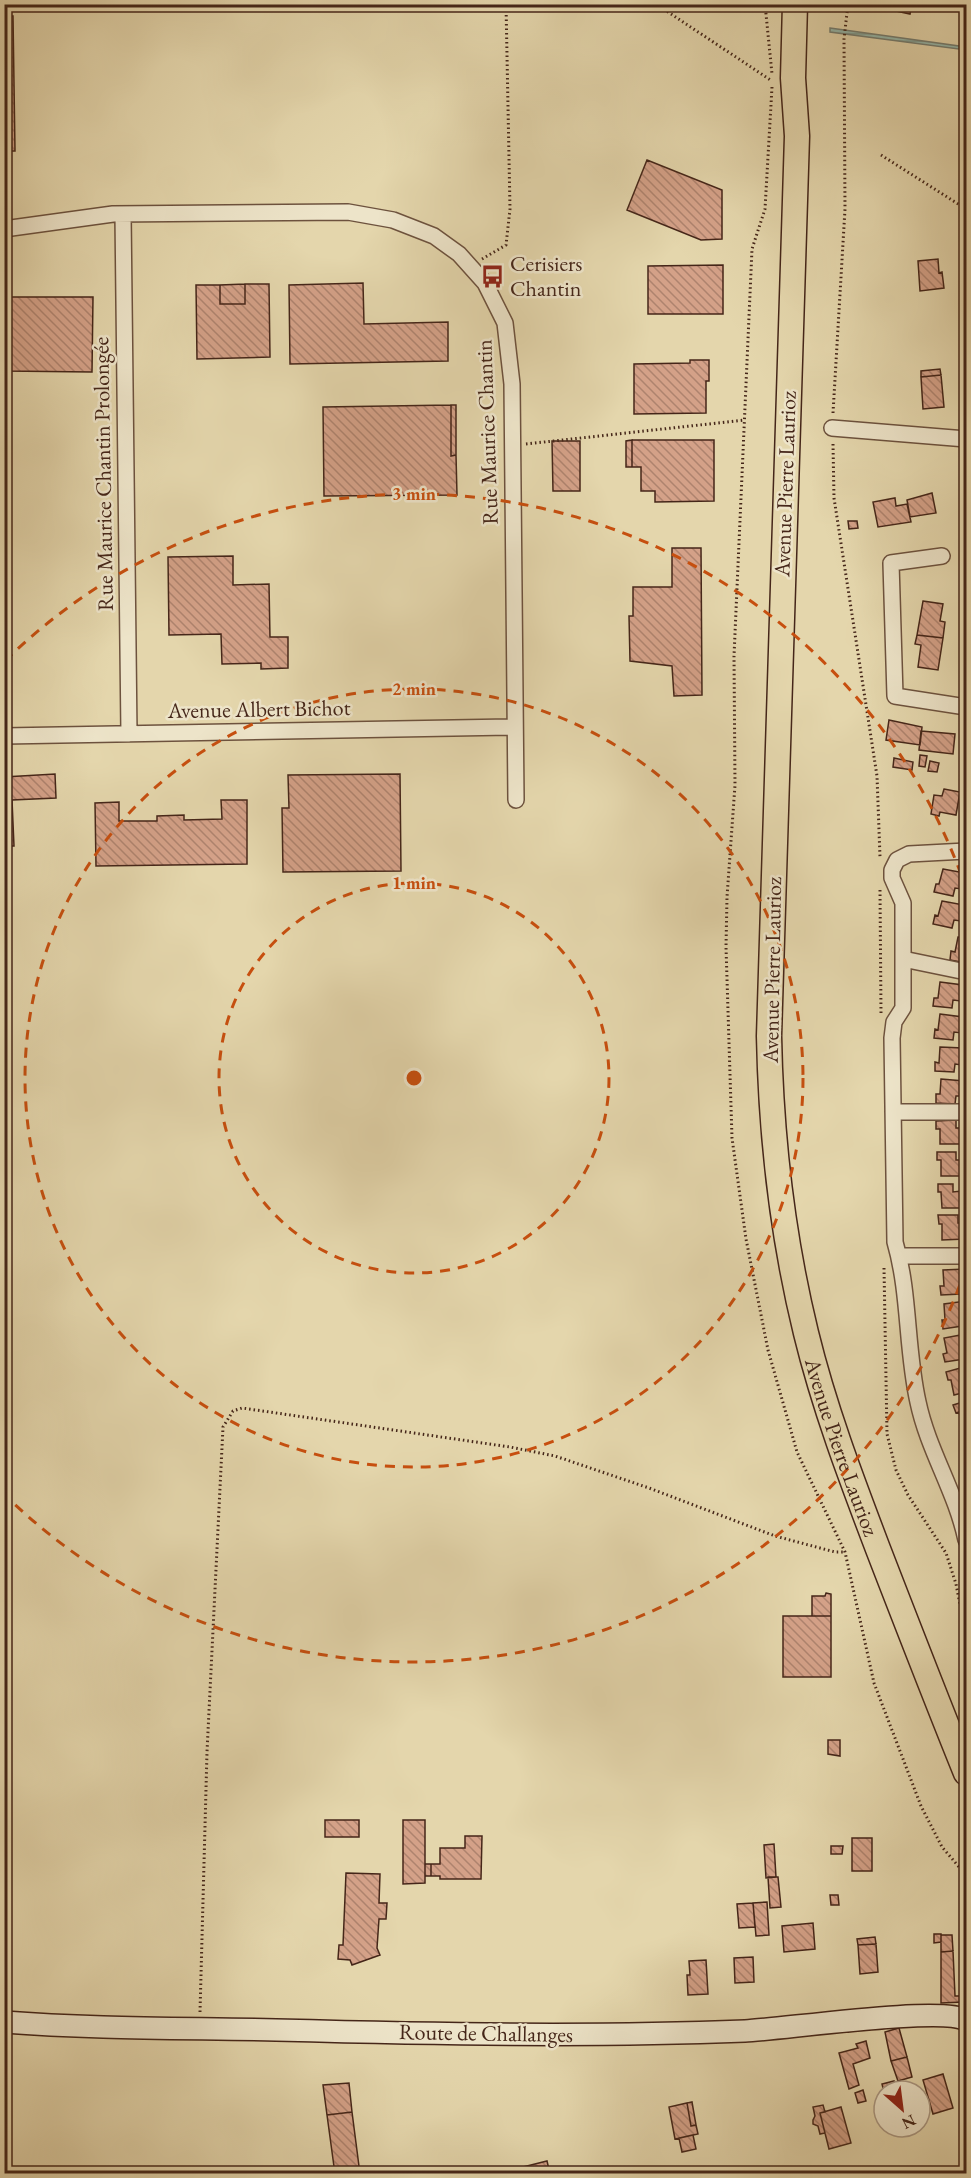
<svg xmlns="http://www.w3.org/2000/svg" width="971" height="2178" font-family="'EB Garamond',serif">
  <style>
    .water { fill: url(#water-rules); stroke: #757e72; stroke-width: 1.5 }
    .building { fill: url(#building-back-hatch); stroke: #452619; stroke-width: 1.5 }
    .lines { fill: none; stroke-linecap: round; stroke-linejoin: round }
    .street-casing { stroke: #6d523e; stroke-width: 18 }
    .secondary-casing { stroke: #452619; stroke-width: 24 }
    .primary-casing { stroke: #452619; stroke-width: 27 }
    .path { stroke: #452619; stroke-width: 3; stroke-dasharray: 1.5 3; stroke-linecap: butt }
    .street { stroke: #ede4c9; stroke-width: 15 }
    .secondary { stroke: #ede4c9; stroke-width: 21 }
    .primary { stroke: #e4d6ac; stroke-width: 24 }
    .ring { fill: none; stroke: #c74f0f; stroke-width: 3; stroke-dasharray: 10 8 }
    .labels { text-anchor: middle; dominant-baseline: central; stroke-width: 5; stroke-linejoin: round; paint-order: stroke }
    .poi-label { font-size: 22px; fill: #452619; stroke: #ede4c9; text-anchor: start }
    .street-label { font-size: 22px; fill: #452619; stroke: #ede4c9 }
    .centre { fill: #c74f0f; stroke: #ede4c9; stroke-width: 3 }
    .ring-label { font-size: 18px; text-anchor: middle; font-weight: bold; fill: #c74f0f; stroke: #ede4c9; stroke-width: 5; stroke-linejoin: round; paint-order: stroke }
  </style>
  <defs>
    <pattern id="water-rules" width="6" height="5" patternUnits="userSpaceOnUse" patternTransform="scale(1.5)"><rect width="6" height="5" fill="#95b9ad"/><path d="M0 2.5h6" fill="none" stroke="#7b968c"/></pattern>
    <pattern id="building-back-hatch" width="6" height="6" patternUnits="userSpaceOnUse" patternTransform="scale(1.5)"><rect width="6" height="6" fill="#d4a188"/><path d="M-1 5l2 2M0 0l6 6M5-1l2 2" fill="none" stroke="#ae836e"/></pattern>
  </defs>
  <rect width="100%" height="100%" fill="#e4d6ac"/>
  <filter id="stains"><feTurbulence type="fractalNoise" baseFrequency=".00333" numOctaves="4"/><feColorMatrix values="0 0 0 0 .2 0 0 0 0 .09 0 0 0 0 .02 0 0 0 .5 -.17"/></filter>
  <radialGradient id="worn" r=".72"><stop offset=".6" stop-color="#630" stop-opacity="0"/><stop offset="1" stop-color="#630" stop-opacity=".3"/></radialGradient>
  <path class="water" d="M830,28L966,47V50L830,32Z"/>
  <path class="building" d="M883,4H912L910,14L882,8Z
    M4,16H13L15,151H4Z
    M647,160L722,190V239L701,240L627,210Z
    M938,259L939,273L942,272L944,288L920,291L918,261Z
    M723,265V314H648V266Z
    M363,283L364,324L448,322V361L290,364L289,285Z
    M245,284V304H220V285Z
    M245,284H269L270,357L197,359L196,285H220V304H245Z
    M4,297H93L92,372L4,371Z
    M690,360H709V381H706V413L634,414V364L690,363Z
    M940,369L941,375L921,377V371Z
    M941,375L944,407L923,409L921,377Z
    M451,405H456V455L451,456Z
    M451,405V456L456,455L457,495L324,496L323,407Z
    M632,440H714V501L655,502V491H641V467H632Z
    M632,440V467H626V441Z
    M552,441H580V491H553Z
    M932,493L936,513L910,517L907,500Z
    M895,498L896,506L907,504L911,522L878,527L873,502Z
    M848,521H857L858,528L849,529Z
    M672,548H701L702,695L674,696L672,666L630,661L629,616H633V587H672Z
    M233,556V585L269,584L270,637H288V668L261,669V663L222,664L221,634L169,635L168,557Z
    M923,601L943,604L940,621L945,622L943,638L917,635Z
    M917,635L943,638L938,670L918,667L921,645L915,644Z
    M889,720L922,727L920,745L886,740Z
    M921,731L955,734L953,754L919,750Z
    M920,755L927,756L925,767L919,766Z
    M894,758L913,762L912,770L893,767Z
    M930,761L939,763L937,772L928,771Z
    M55,774L56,798L12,800L14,846H4V777Z
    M400,774L401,871L283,872L282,808H289L288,775Z
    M944,789L960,792L956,815L940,812L939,816L931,814L934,795L942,796Z
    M221,800H247V864L96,866L95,803L119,802V821H157V816L184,815V820L222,819Z
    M943,869L965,873L962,889L955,888L953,896L934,892L936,884H939Z
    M942,901L964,905L961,921L954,920L952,928L933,924L935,915L938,916Z
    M958,937L966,938V963L950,960L951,951L955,952Z
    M940,982L963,985L961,1001L953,1000L952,1008L933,1006L934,998H938Z
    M940,1014L963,1017L962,1033L954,1032L953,1040L934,1038L935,1029L938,1030Z
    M940,1047L963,1048L962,1065L955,1064L954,1072L935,1071V1062L939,1063Z
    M941,1079L964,1081L963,1096H956L955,1104L936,1103V1094H940Z
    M956,1120V1128H964V1144H940V1129H936V1121Z
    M937,1152H956V1160H964V1176H941V1160H937Z
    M938,1184H953V1192L961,1191V1208H942L941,1192H938Z
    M938,1215H958V1223H965V1239L942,1240V1224H939Z
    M966,1269V1285L960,1286L961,1294L941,1295L940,1286H944L943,1270Z
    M966,1301V1318H961L962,1326L943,1329L942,1320H945L944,1304Z
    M966,1334V1350L963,1351L964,1359L945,1362L943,1354L947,1353L944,1338Z
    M964,1367L966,1392L954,1395L951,1380H948L946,1372Z
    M966,1401V1426L963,1427L959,1412L956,1413L953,1405Z
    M826,1593L831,1594V1616H812V1596H825Z
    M783,1616H831V1677H783Z
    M828,1740H840V1756L828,1754Z
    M325,1820H359V1837H325Z
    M403,1820H425V1883L403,1884Z
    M465,1836H482L481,1879H440V1876H431V1864H440V1848H465Z
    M852,1838H872V1871H852Z
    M774,1844L776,1877L766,1878L764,1845Z
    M831,1846H843L842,1854H831Z
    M425,1864H431V1876H425Z
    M346,1873L380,1874L379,1903H387L386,1919H379L377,1948L380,1955L352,1965L350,1960L338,1959L339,1945H343Z
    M768,1877H778L781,1907L770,1908Z
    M830,1895H838L839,1905H831Z
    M767,1902L769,1935L756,1936L753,1903Z
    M753,1903L755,1927L739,1928L737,1904Z
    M813,1923L815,1949L784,1952L782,1926Z
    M934,1934H941V1942L934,1943Z
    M941,1935H952L953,1951L941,1952Z
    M875,1937L876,1944L858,1945L857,1939Z
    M876,1944L878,1972L860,1974L858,1945Z
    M953,1951L955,1996H963V2002L941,2003V1952Z
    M753,1957L754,1982L735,1983L734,1958Z
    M706,1960L708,1994L688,1995L687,1975H690L689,1961Z
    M899,2028L907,2057L891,2061L885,2032Z
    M866,2041L870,2058L853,2064L859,2085L849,2089L839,2053L858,2048L856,2044Z
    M907,2057L912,2077L898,2081L891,2061Z
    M943,2074L953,2108L933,2114L923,2080Z
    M894,2081L896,2091L884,2092L882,2084Z
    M349,2083L352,2112L327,2115L323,2085Z
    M863,2090L866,2101L858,2103L855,2093Z
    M692,2102L696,2125L691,2126L687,2103Z
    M687,2103L691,2126L696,2125L698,2134L675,2139L669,2107Z
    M823,2105L825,2112L820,2113L825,2133L820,2134L818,2126L813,2124V2120L815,2116L813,2107Z
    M841,2107L851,2143L829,2149L820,2113Z
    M352,2112L360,2174H335L327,2115Z
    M693,2135L696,2149L682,2152L679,2138Z
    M547,2161L550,2174H495Z"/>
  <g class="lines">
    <defs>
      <path id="street" d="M123,214L129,734
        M4,229L113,214L348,212L393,220L434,236L459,254L485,283L505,323L512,384L516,800
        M832,428L966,439
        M942,556L891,563L895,696L966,707
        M4,736L515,727
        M966,851L909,854L897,860L892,870V878L903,903V1008L894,1022L892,1038L895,1242C910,1294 906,1349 918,1402C928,1450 956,1492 966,1540
        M903,959L966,972
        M893,1112H966
        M899,1256H966"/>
      <path id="secondary" d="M4,2022C95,2029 185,2028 276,2030C432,2034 589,2037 745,2031C784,2029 942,2006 966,2020"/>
      <g id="primary">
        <path id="s1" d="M795,4L793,78L797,136L769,1036C771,1136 782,1235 806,1333C824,1407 851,1478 878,1549C907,1624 936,1699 966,1773"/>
      </g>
    </defs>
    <use href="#street" class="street-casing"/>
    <use href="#secondary" class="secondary-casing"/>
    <use href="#primary" class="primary-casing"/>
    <path class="path" d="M656,4L772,81
      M765,4L772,74
      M772,87L765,209L752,249L734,656L735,785L727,897L726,947L732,1138L746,1239L768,1350L797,1452L845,1552L874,1683L921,1806L942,1847L966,1875
      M881,155L966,209
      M482,259L506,245L510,209L506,4
      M833,413L845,209L844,39L848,4
      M526,444L745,420
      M833,444L834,498L877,776L880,857
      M880,890L881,1013
      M884,1268L887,1434L896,1470L908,1495L946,1553L956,1584L966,1635
      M200,2012L207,1752L223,1427L233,1411L242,1408L510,1447L555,1456L649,1488L775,1536L835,1552H845"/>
    <use href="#street" class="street"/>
    <use href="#secondary" class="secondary"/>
    <use href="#primary" class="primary"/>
  </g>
  <g class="ring">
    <circle cx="414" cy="1078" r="195"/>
    <circle cx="414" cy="1078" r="389"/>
    <path d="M966 1268A584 584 0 0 1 5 1495M5 661A584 584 0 0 1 966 888"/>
  </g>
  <defs>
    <symbol id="bus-bare" viewBox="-9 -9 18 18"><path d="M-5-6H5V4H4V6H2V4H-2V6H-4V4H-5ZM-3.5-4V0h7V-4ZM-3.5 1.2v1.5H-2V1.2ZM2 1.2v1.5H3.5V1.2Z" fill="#8f2418" stroke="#ede4c9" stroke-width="2.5" paint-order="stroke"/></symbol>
  </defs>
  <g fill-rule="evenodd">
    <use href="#bus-bare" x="476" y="260" width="33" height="33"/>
  </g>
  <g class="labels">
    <g class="poi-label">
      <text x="510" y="263">Cerisiers<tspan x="510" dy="25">Chantin</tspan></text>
    </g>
    <g class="street-label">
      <text transform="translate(487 432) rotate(-92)">Rue Maurice Chantin</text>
      <text transform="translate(103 474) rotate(-91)">Rue Maurice Chantin Prolongée</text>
      <text transform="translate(785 484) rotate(-88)">Avenue Pierre Laurioz</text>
      <text transform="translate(259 709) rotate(-1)">Avenue Albert Bichot</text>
      <text transform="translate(772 970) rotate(-89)">Avenue Pierre Laurioz</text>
      <text stroke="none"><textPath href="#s1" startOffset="1452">Avenue Pierre Laurioz</textPath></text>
      <text transform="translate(486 2033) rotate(1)">Route de Challanges</text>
    </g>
  </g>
  <circle cx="414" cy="1078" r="9" class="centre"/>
  <g class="ring-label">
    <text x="414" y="500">3 min</text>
    <text x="414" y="695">2 min</text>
    <text x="414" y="889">1 min</text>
  </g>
  <rect width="971" height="2178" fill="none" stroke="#e4d6ac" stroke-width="24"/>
  <rect x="6" y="6" width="959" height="2166" fill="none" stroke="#452619" stroke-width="3"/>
  <rect x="12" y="12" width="947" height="2154" fill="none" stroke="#452619" stroke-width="1.5"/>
  <g transform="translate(902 2109) rotate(152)"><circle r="28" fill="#ede4c9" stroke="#aa9883" stroke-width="1.5"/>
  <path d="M0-4.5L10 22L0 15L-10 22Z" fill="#8f2418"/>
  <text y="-9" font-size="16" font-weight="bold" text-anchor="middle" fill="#452619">N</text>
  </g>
  <rect width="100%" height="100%" filter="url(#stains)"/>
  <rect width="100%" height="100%" fill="url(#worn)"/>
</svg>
